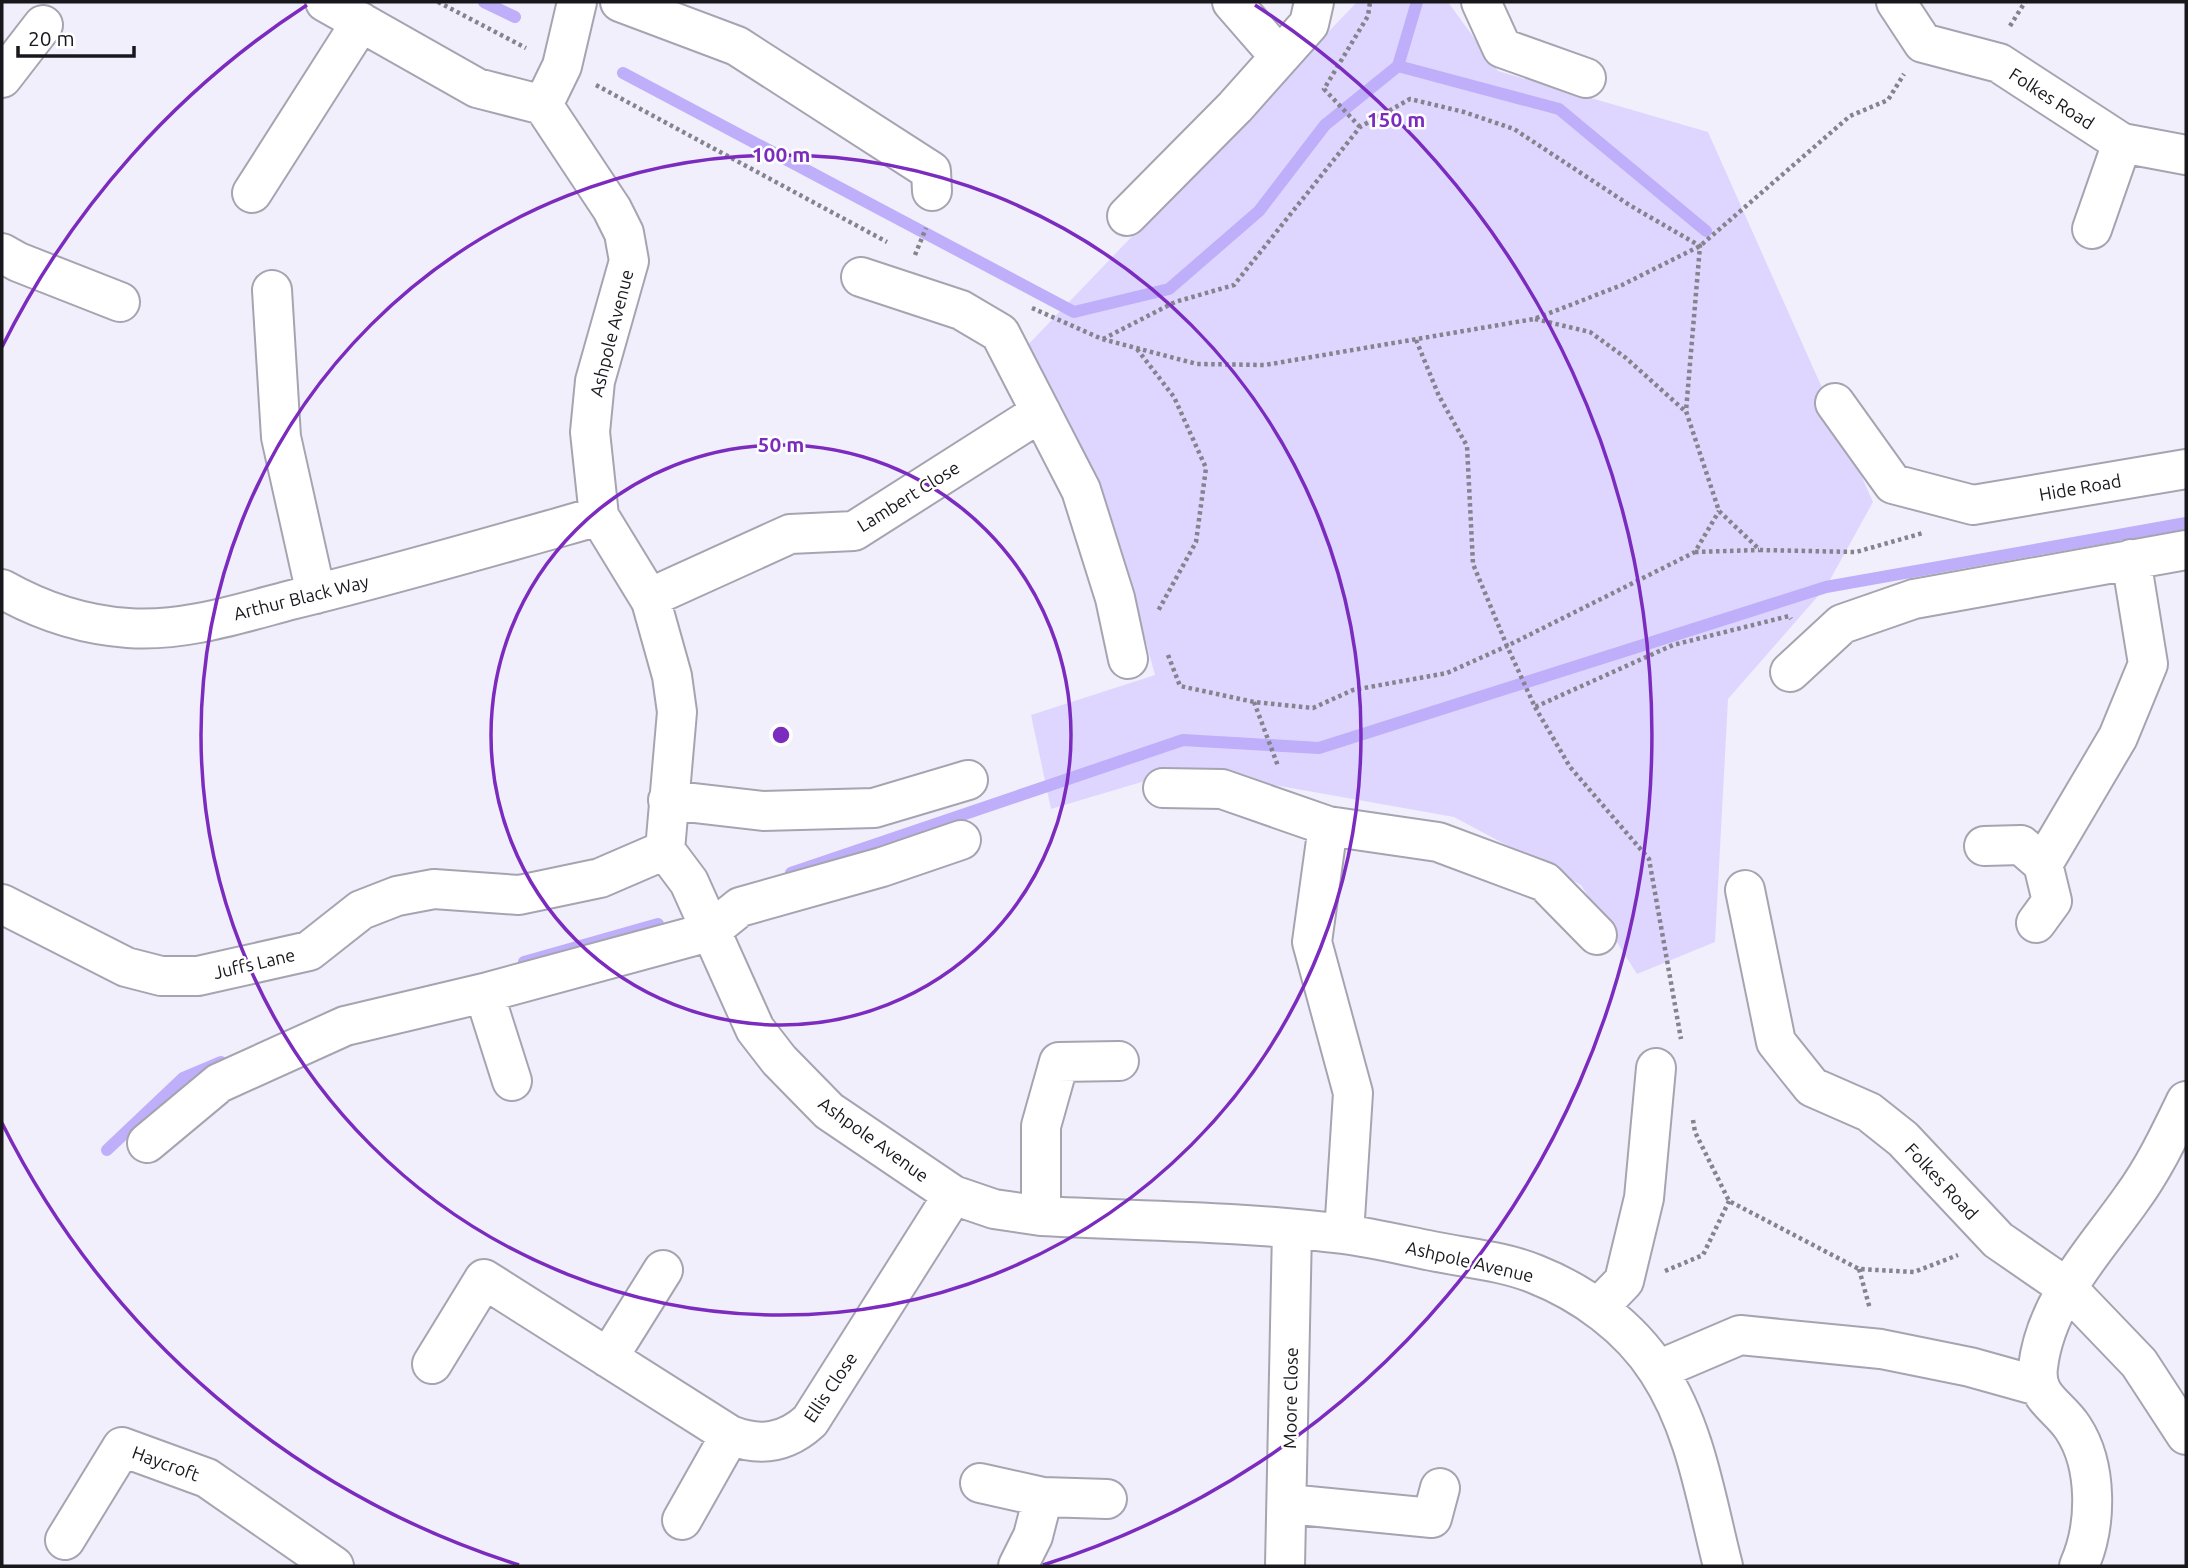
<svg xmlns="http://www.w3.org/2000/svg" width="2188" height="1568" font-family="Ubuntu,sans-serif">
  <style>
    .green { fill: #ded6ff }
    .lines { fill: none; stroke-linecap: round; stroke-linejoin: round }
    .stream { stroke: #bfaef9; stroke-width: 12 }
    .minor-casing { stroke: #a6a4b0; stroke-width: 42 }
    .path { stroke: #85838c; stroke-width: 4.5; stroke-dasharray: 3.5 3.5; stroke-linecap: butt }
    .minor { stroke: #fff; stroke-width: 38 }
    .ring { fill: none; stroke: #7b2cbf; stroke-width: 3.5 }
    .labels { text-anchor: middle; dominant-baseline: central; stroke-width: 5; stroke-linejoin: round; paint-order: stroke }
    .street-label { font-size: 18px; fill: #18171c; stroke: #fff }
    .centre { fill: #7b2cbf; stroke: #fff; stroke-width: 3.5 }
    .ring-label { font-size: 21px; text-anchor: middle; font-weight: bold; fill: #7b2cbf; stroke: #fff; stroke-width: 5; stroke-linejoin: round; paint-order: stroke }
  </style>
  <rect width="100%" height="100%" fill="#f2effc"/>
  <path class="green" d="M1357,2H1448L1498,71L1708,132L1873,502L1826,587L1728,699L1715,942L1637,974L1581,885L1454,817L1185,769L1051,809L1031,715L1155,675L1126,569L1022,351Z"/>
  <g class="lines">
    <path class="stream" d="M484,2L515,17
      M1417,2L1398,66L1559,109L1706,231
      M623,73L1074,312L1169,289L1259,211L1325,125L1398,66
      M791,873L1183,740L1319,748L1826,587L2186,523
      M524,962L658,924
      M107,1150L183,1078L221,1062"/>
    <defs>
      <path id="minor" d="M325,2L477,88L543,105
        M577,2L562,66L543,105L612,209L624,233L629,261L595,381L590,432L599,516L651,601L672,676L677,712L665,850L689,882L755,1029L779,1060L829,1111L953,1195L994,1209L1041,1216C1141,1221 1243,1221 1343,1234C1373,1238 1402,1245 1432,1251C1466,1258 1503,1261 1535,1274C1583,1293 1630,1327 1658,1371C1696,1429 1706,1500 1723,1566
        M620,2L737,46L931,171L932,191
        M1232,2L1279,56
        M1481,2L1502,48L1586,78
        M1896,2L1923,43L1999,63L2122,143L2186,155
        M2,78L43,25
        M252,193L361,22
        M1127,216L1235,107L1309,24L1314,2
        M2092,229L2122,143
        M2,253L18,262L120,302
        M861,277L961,310L1000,333L1081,490L1115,598L1128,659
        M272,290L281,437L316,594
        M1835,403L1893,484L1973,505L2186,469
        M2,589C41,611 83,625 128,628C183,632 238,614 291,600C394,575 497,545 599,516
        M649,598L790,534L854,531L1041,412
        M1790,672L1842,624L1914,599L2186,550
        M1163,788L1222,789L1328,826L1438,842L1545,882L1597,935
        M668,800L763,811L874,808L968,780
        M1328,826L1312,942L1353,1093L1344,1234
        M1984,846L2021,845L2043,864L2052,901L2036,923
        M2043,864L2118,737L2148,664L2131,559
        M1745,890L1776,1042L1812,1087L1869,1112L1903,1139L1998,1240L2066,1287L2139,1363L2186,1435
        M2,904L126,967L161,976H198L309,951L361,910L397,896L434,889L519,895L600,878L665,850
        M484,993L512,1081
        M147,1143L219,1083L345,1026L484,993L709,932L740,907L882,867L961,840
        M1041,1216V1126L1059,1062L1119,1061
        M1598,1308L1624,1281L1630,1256L1644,1198L1656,1068
        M608,1358L663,1270
        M432,1364L484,1279L730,1435C760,1447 786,1443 810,1421L953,1195
        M1658,1370L1740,1335L1881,1349L1970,1367L2038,1386
        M980,1483L1043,1497L1107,1499
        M1288,1504L1432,1518L1440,1488
        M682,1520L730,1435
        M65,1540L122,1447L207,1478L334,1566
        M1018,1566L1033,1536L1043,1497
        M1285,1566L1292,1230
        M2079,1566C2097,1526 2098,1466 2073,1428C2058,1405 2034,1398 2038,1367C2046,1300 2095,1251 2132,1198C2154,1168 2170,1134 2186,1101"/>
    </defs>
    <use href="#minor" class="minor-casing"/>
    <path class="path" d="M438,2L526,48
      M2010,26L2025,2
      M596,85L887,242
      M1360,127L1324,89L1368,16L1370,2
      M915,255L926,228
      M1032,308L1102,339L1197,364L1265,365L1534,319L1622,285L1700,246L1850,116L1888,100L1904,74
      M1535,319L1590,332L1626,358L1685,411
      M1103,339L1175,302L1234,285L1360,127L1410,99L1464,112L1514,129L1631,206L1700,246L1686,411L1719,511L1760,550L1856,552L1923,533
      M1416,340L1439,396L1467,446L1473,564L1507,646L1695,552L1719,511
      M1137,349L1174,397L1206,468L1196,542L1158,611
      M1695,552L1759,550
      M1168,655L1180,686L1254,702L1313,708L1353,690L1447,673L1507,646L1535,707L1673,645L1789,616L1791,619
      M1254,702L1278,766
      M1535,707L1570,767L1649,859L1681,1039
      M1693,1120L1695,1132L1729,1201L1859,1269L1914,1272L1958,1255
      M1859,1269L1870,1309
      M1665,1271L1703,1255L1729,1201"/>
    <use href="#minor" class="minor"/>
  </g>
  <g class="ring">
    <circle cx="781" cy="735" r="290"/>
    <circle cx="781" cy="735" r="580"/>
    <path d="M519 1565A870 870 0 0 1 2 1123M2 347A870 870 0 0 1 307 5M1255 5A870 870 0 0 1 1043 1565"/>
  </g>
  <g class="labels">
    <g class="street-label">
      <text transform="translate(2052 98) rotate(33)">Folkes Road</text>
      <text transform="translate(611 333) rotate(-76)">Ashpole Avenue</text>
      <text transform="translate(2080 487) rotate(-10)">Hide Road</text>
      <text transform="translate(908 496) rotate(-32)">Lambert Close</text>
      <text transform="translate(301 597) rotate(-14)">Arthur Black Way</text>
      <text transform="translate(254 963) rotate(-13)">Juffs Lane</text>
      <text transform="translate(874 1139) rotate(36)">Ashpole Avenue</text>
      <text transform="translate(1942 1181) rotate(47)">Folkes Road</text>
      <text transform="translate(1470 1261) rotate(13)">Ashpole Avenue</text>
      <text transform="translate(830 1387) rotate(-56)">Ellis Close</text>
      <text transform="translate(1290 1398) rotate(-89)">Moore Close</text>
      <text transform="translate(166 1463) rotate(20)">Haycroft</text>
    </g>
  </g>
  <circle cx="781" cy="735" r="10" class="centre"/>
  <g class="ring-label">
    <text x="1396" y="127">150 m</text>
    <text x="781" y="162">100 m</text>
    <text x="781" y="452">50 m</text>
  </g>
  <rect width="2188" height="1568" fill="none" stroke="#18171c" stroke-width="7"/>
  <path d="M18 46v10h116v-10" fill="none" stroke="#18171c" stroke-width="3.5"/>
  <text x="28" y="46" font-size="21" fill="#18171c" stroke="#ffffff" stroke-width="5" paint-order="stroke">20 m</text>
</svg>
